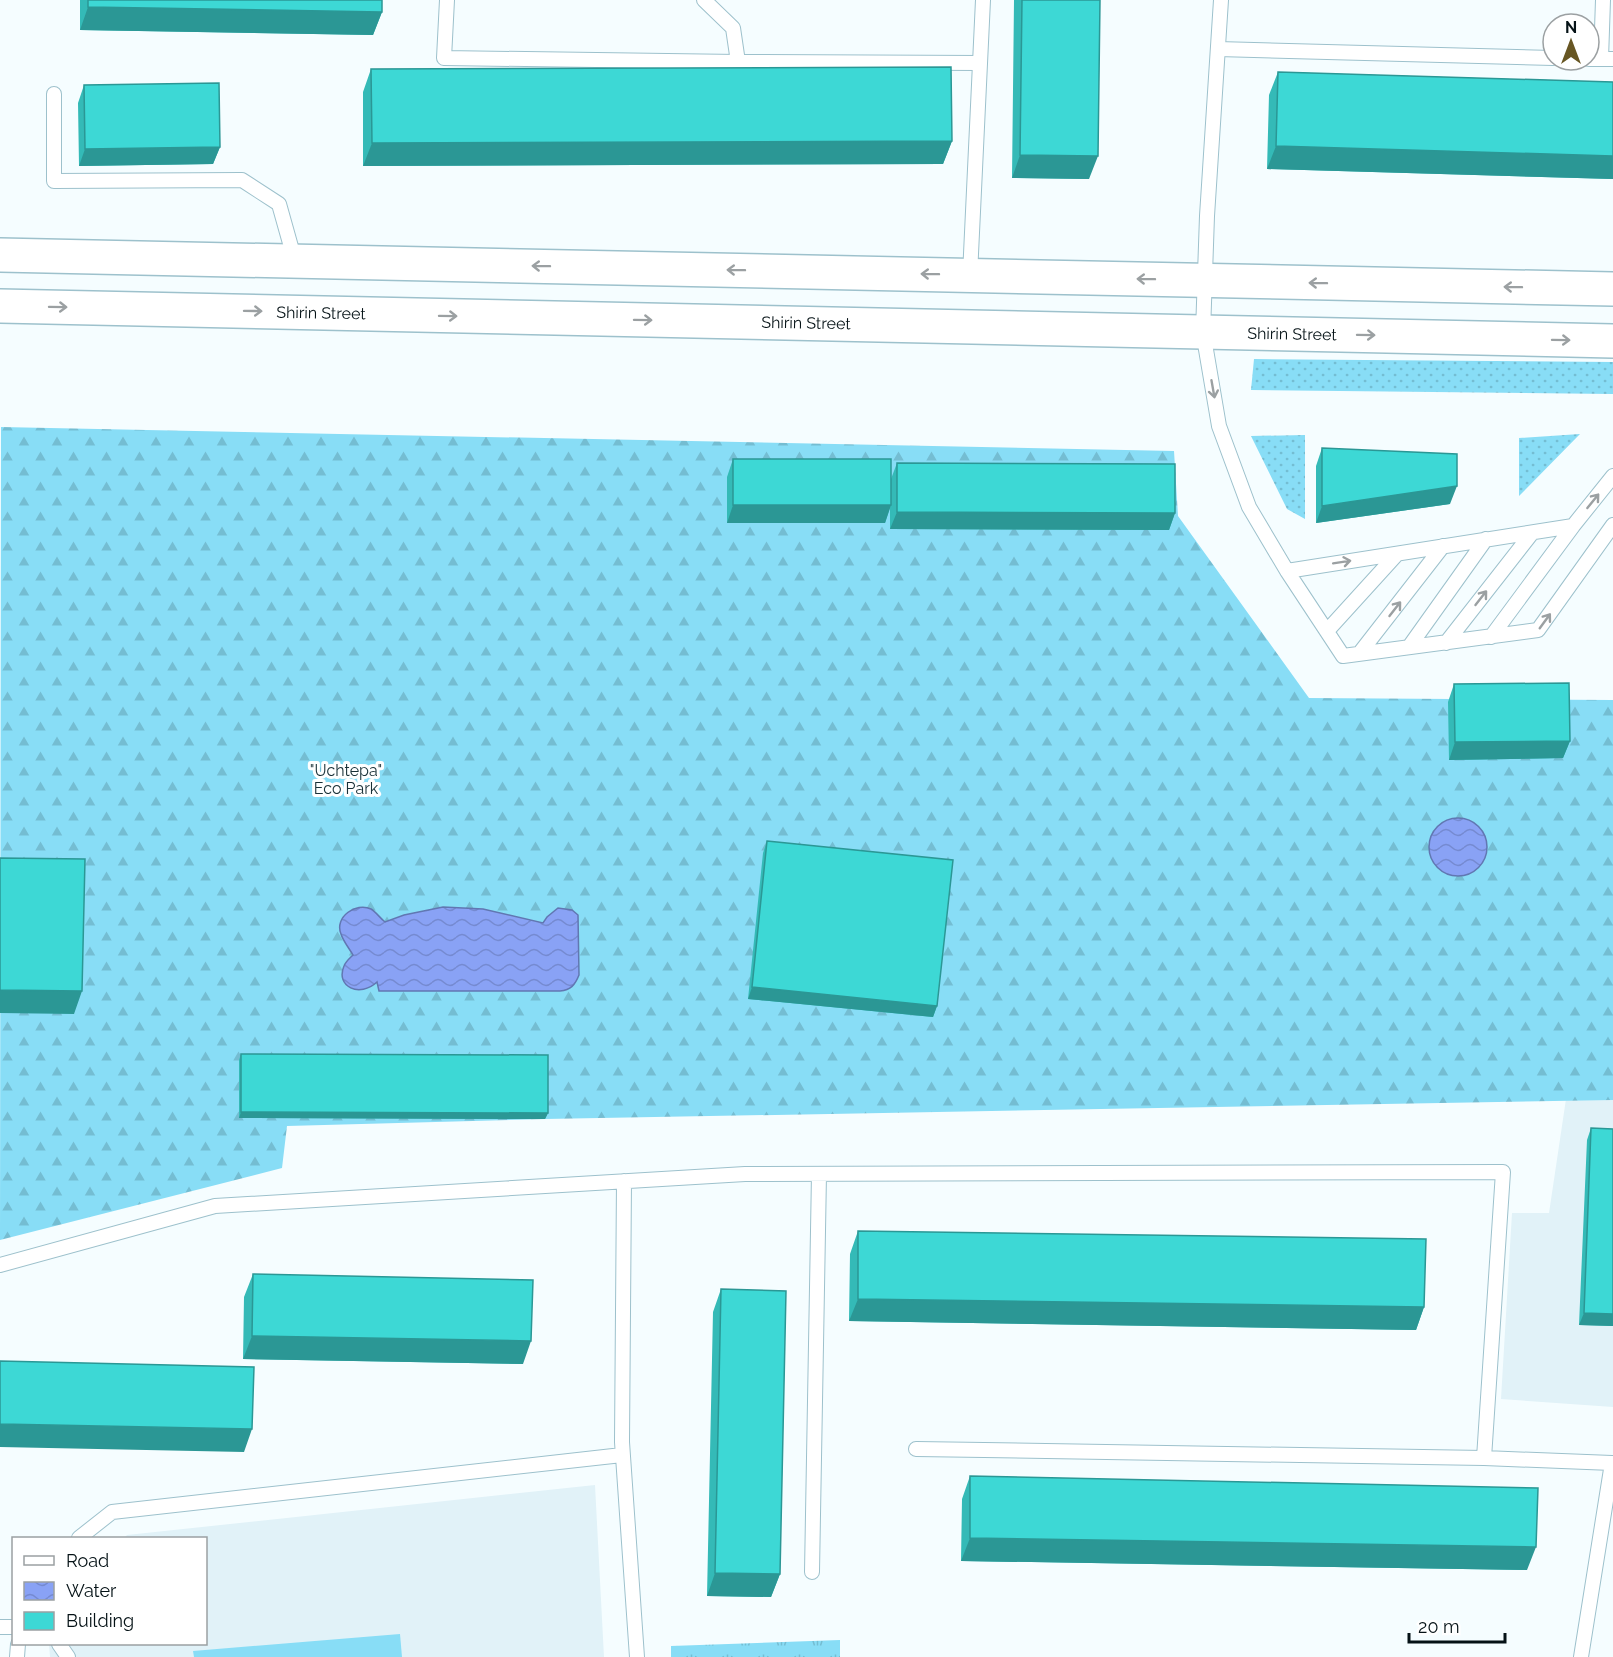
<svg xmlns="http://www.w3.org/2000/svg" width="1613" height="1657" font-family="Raleway,sans-serif">
  <style>
    .built { fill: #e1f2f8 }
    .grass { fill: url(#grass-dots) }
    .forest { fill: url(#forest-firs) }
    .park { fill: url(#park-tufts) }
    .garden { fill: #88ddf6 }
    .water { fill: url(#water-waves); stroke: #6177b2; stroke-width: 1.5 }
    .lines { fill: none; stroke-linecap: round; stroke-linejoin: round }
    .lane-casing { stroke: #9dc1cc; stroke-width: 16 }
    .secondary-casing { stroke: #9dc1cc; stroke-width: 36 }
    .lane { stroke: #fff; stroke-width: 14 }
    .secondary { stroke: #fff; stroke-width: 33 }
    .wall { fill: #34bab7 }
    .shaded-wall { fill: #2b9795 }
    .building { fill: #3dd8d5; stroke: #2b9795; stroke-width: 1.5 }
    .oneway { stroke: #9ba0a2 }
    .labels { text-anchor: middle; dominant-baseline: central; stroke-width: 6; stroke-linejoin: round; paint-order: stroke }
    .street-label { font-size: 16px; fill: #051216; stroke: #fff }
    .park-label { font-size: 16px; fill: #193037; stroke: #fff }
  </style>
  <defs>
    <pattern id="grass-dots" width="8" height="8" patternUnits="userSpaceOnUse" patternTransform="scale(1.5)"><rect width="8" height="8" fill="#88ddf6"/><path d="M2 2h.1M6 6h.1" fill="none" stroke="#74bdd2" stroke-width="1.8" stroke-linecap="round"/></pattern>
    <pattern id="forest-firs" width="22" height="20" patternUnits="userSpaceOnUse" patternTransform="scale(1.5)"><rect width="22" height="20" fill="#88ddf6"/><path d="M5 1l3.5 6h-7zM16 11l3.5 6h-7z" fill="#74bdd2"/></pattern>
    <pattern id="park-tufts" width="24" height="20" patternUnits="userSpaceOnUse" patternTransform="scale(1.5)"><rect width="24" height="20" fill="#88ddf6"/><path d="M3 7l-1-3M5 7V3M7 7l1-3M15 17l-1-3M17 17v-4M19 17l1-3" fill="none" stroke="#74bdd2"/></pattern>
    <pattern id="water-waves" width="16" height="10" patternUnits="userSpaceOnUse" patternTransform="scale(1.5)"><rect width="16" height="10" fill="#89a2f5"/><path d="M0 5q4-4 8 0t8 0" fill="none" stroke="#758ad1"/></pattern>
  </defs>
  <rect width="100%" height="100%" fill="#f5fdff"/>
  <path class="built" d="M1613,1098V1407L1501,1399L1512,1213H1549L1566,1099Z
    M595,1485L604,1657H50L49,1644H206V1538H124L127,1535Z"/>
  <path class="grass" d="M1254,359L1613,362V394L1251,390Z
    M1580,434L1519,496V438Z
    M1305,435V519L1287,509L1251,436Z"/>
  <path class="forest" d="M1,427L1174,451L1178,516L1309,698L1613,700V1100L545,1119L287,1126L282,1168L0,1240Z"/>
  <path class="park" d="M840,1640V1657H671V1646Z"/>
  <path class="garden" d="M400,1634L402,1657H194L193,1651Z"/>
  <path class="water" d="M1429 847a29 29 0 1 1 58 0a29 29 0 1 1-58 0Z
    M443,907L483,909L543,923L547,917L558,908L572,910L578,915L579,975C575,985 571,990 560,991H379L377,982C360,998 335,987 344,966C346,961 350,958 353,955C349,948 343,941 341,934C334,917 356,902 371,909C376,912 380,918 385,922L404,915Z"/>
  <g class="lines">
    <defs>
      <path id="lane" d="M447,0L444,58L738,62L980,63
        M704,0L733,28L738,62
        M1221,0L1207,216L1203,332L1219,426L1249,507L1287,571L1343,656L1538,630L1613,525
        M1218,49L1553,58
        M1589,59H1613
        M1601,59L1603,0
        M54,94V181L242,180L279,204L295,261
        M970,275L983,0
        M1287,571L1573,526
        M1327,631L1397,554
        M1491,637L1573,526L1613,476
        M1446,643L1532,533
        M1409,647L1486,539
        M1359,654L1443,546
        M624,1181L622,1442L637,1657
        M0,1265L215,1206L745,1174L1503,1172L1484,1458
        M916,1449L1484,1458L1612,1463
        M79,1538L112,1512L622,1455
        M812,1572L819,1174
        M0,1627H14
        M59,1644L68,1657
        M17,1657L18,1644
        M1581,1657L1612,1463H1613"/>
      <path id="secondary" d="M0,255L1613,289
        M0,306L1613,341"/>
    </defs>
    <use href="#lane" class="lane-casing"/>
    <use href="#secondary" class="secondary-casing"/>
    <use href="#lane" class="lane"/>
    <use href="#secondary" class="secondary"/>
  </g>
  <path class="wall" d="M80,0H382V12L373,35L80,30Z
    M1014,0H1100L1089,179L1012,178Z
    M371,69L952,141L943,164L363,166V92Z
    M1278,72L1613,82V179L1267,169L1269,95Z
    M84,85L220,147L213,164L79,166L78,103Z
    M1322,448L1450,504L1316,523V466Z
    M733,459L891,479L897,463L1175,513L1169,530L890,529V508L885,523H727V477Z
    M1454,684L1570,741L1563,758L1449,760L1448,702Z
    M767,841L937,1006L933,1017L748,999L763,853Z
    M241,1054L548,1113L545,1119L239,1118V1060Z
    M1591,1128L1613,1129V1326L1579,1325L1587,1140Z
    M858,1231L1424,1307L1416,1330L849,1321L850,1254Z
    M253,1274L523,1364L243,1359L244,1297Z
    M721,1289L780,1574L771,1597L707,1596L713,1312Z
    M970,1476L1527,1570L961,1561L962,1499Z"/>
  <path class="shaded-wall" d="M88,7L382,12L373,35L80,30Z
    M952,141L943,164L363,166L372,143Z
    M1276,146L1613,156V179L1267,169Z
    M220,147L213,164L79,166L85,149Z
    M1020,155L1098,156L1089,179L1012,178Z
    M1457,486L1450,504L1316,523L1322,506Z
    M733,505H891L885,523H727Z
    M897,512L1175,513L1169,530L890,529Z
    M1570,741L1563,758L1449,760L1455,742Z
    M752,987L937,1006L933,1017L748,999Z
    M0,990L82,991L74,1014L0,1013Z
    M241,1112L548,1113L545,1119L239,1118Z
    M858,1299L1424,1307L1416,1330L849,1321Z
    M1584,1313L1613,1314V1326L1579,1325Z
    M252,1336L531,1341L523,1364L243,1359Z
    M0,1424L252,1429L244,1452L0,1447Z
    M970,1538L1536,1547L1527,1570L961,1561Z
    M715,1573L780,1574L771,1597L707,1596Z"/>
  <path class="building" d="M88,0H382V12L88,7Z
    M1022,0H1100L1098,156L1020,155Z
    M951,67L952,141L372,143L371,69Z
    M1278,72L1613,82V156L1276,146Z
    M219,83L220,147L85,149L84,85Z
    M1322,448L1457,454V486L1322,506Z
    M733,459H891V505H733Z
    M897,463L1175,464V513L897,512Z
    M1569,683L1570,741L1455,742L1454,684Z
    M767,841L953,860L937,1006L752,987Z
    M0,858L85,859L82,991L0,990Z
    M241,1054L548,1055V1113L241,1112Z
    M1591,1128L1613,1129V1314L1584,1313Z
    M858,1231L1426,1239L1424,1307L858,1299Z
    M253,1274L533,1280L531,1341L252,1336Z
    M721,1289L786,1291L780,1574L715,1573Z
    M0,1361L254,1367L252,1429L0,1424Z
    M970,1476L1538,1488L1536,1547L970,1538Z"/>
  <defs><path id="oneway-shaft" d="M-6 0H5M1.5-3L5.5 0L1.5 3" fill="none" stroke-width="1.6" stroke-linecap="round" stroke-linejoin="round" transform="scale(1.5)"/></defs>
  <g class="oneway">
    <use href="#oneway-shaft" transform="translate(541 266) rotate(-179)"/>
    <use href="#oneway-shaft" transform="translate(736 270) rotate(-179)"/>
    <use href="#oneway-shaft" transform="translate(930 274) rotate(-179)"/>
    <use href="#oneway-shaft" transform="translate(1146 279) rotate(-179)"/>
    <use href="#oneway-shaft" transform="translate(1318 283) rotate(-179)"/>
    <use href="#oneway-shaft" transform="translate(1513 287) rotate(-179)"/>
    <use href="#oneway-shaft" transform="translate(58 307) rotate(1)"/>
    <use href="#oneway-shaft" transform="translate(253 311) rotate(1)"/>
    <use href="#oneway-shaft" transform="translate(448 316) rotate(1)"/>
    <use href="#oneway-shaft" transform="translate(643 320) rotate(1)"/>
    <use href="#oneway-shaft" transform="translate(1366 335) rotate(1)"/>
    <use href="#oneway-shaft" transform="translate(1561 340) rotate(1)"/>
    <use href="#oneway-shaft" transform="translate(1213 389) rotate(80)"/>
    <use href="#oneway-shaft" transform="translate(1593 501) rotate(-51)"/>
    <use href="#oneway-shaft" transform="translate(1342 562) rotate(-9)"/>
    <use href="#oneway-shaft" transform="translate(1481 598) rotate(-52)"/>
    <use href="#oneway-shaft" transform="translate(1395 609) rotate(-52)"/>
    <use href="#oneway-shaft" transform="translate(1545 621) rotate(-54)"/>
  </g>
  <g class="labels">
    <g class="street-label">
      <text transform="translate(321 313) rotate(1)">Shirin Street</text>
      <text transform="translate(806 323) rotate(1)">Shirin Street</text>
      <text transform="translate(1292 334) rotate(1)">Shirin Street</text>
    </g>
    <g class="park-label">
      <text x="346" y="770">"Uchtepa"<tspan x="346" dy="18">Eco Park</tspan></text>
    </g>
  </g>
  <rect x="12" y="1537" width="195" height="108" fill="#ffffff" stroke="#9ba0a2" stroke-width="1.5"/>
  <rect x="24" y="1556" width="30" height="9" fill="#ffffff" stroke="#9ba0a2" stroke-width="1.5"/>
  <text x="66" y="1567" font-size="18" fill="#051216">Road</text>
  <rect x="24" y="1582" width="30" height="18" fill="url(#water-waves)" stroke="#9ba0a2" stroke-width="1.5"/>
  <text x="66" y="1597" font-size="18" fill="#051216">Water</text>
  <rect x="24" y="1612" width="30" height="18" fill="#3dd8d5" stroke="#9ba0a2" stroke-width="1.5"/>
  <text x="66" y="1627" font-size="18" fill="#051216">Building</text>
  <g transform="translate(1571 42)"><circle r="28" fill="#ffffff" stroke="#9ba0a2" stroke-width="1.5"/>
  <path d="M0-4.5L10 22L0 15L-10 22Z" fill="#675623"/>
  <text y="-9" font-size="16" font-weight="bold" text-anchor="middle" fill="#051216">N</text>
  </g>
  <path d="M1409 1633v9h96v-9" fill="none" stroke="#051216" stroke-width="3"/>
  <text x="1418" y="1633" font-size="18" fill="#051216" stroke="#ffffff" stroke-width="4.5" paint-order="stroke">20 m</text>
</svg>
